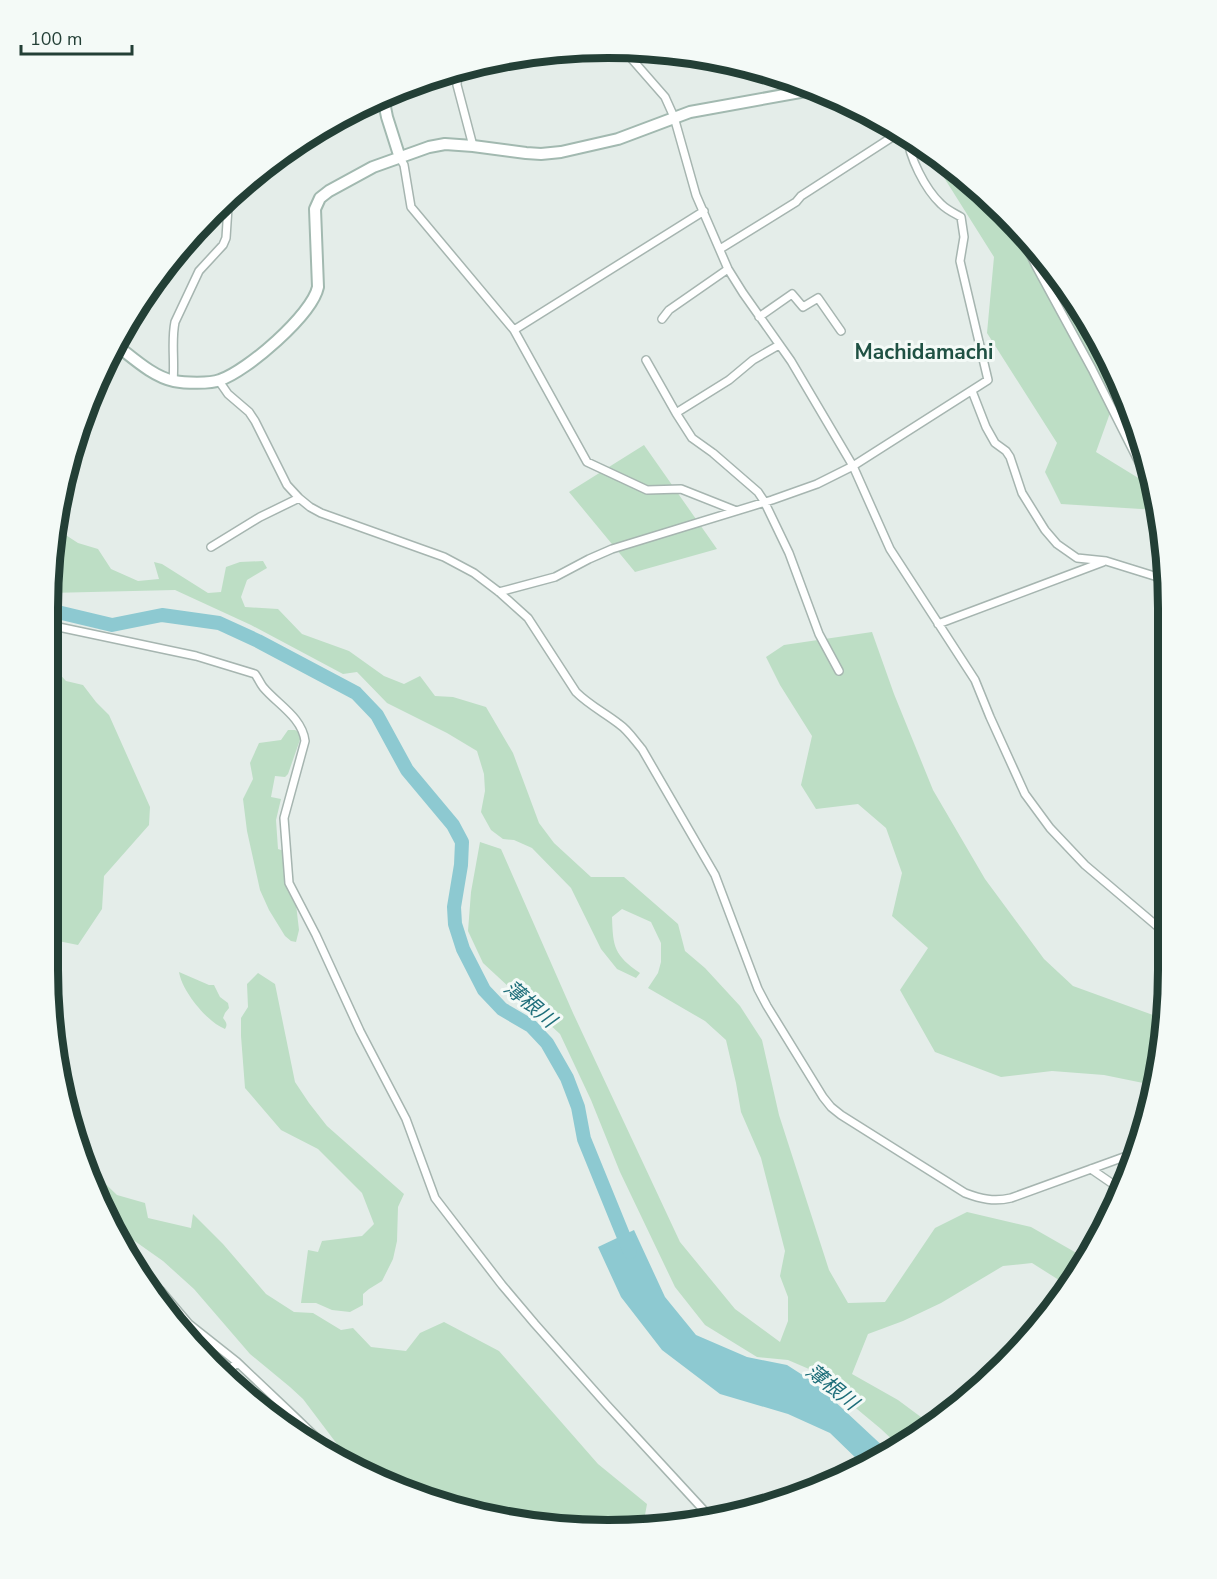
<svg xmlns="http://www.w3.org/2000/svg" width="1217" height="1579" font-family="'Nunito Sans','Noto Sans JP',sans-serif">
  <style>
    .green { fill: #bddec5 }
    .water { fill: #8dc9d1 }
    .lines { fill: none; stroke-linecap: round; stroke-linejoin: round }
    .river { stroke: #8dc9d1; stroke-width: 14 }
    .street-casing { stroke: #a6b5b0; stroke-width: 10 }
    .secondary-casing { stroke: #a2b9b0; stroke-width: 14 }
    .street { stroke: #fff; stroke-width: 7 }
    .secondary { stroke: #fff; stroke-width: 10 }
    .labels { text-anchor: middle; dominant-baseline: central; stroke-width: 6; stroke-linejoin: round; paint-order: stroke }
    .water-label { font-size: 20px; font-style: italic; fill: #1e6e7a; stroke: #f4faf7 }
    .quarter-label { font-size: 21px; font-weight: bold; fill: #1f5143; stroke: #f4faf7 }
    .rim { fill: none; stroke: #233f36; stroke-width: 8 }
  </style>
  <rect width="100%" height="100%" fill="#e4ede9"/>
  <path class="green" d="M931,151L1005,212L1075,297L1119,388L1096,452L1153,487L1157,510L1061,504L1045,472L1057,443L987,333L994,257L943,176Z
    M644,445L717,549L635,572L569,492Z
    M58,530L78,543L98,549L111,569L138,581L159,579L154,562L162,564L208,593L221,592L226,567L240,562L263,561L267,568L247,580L241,597L245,607L278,609L302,634L349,651L384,676L404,684L420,676L435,696L453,697L486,707L513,753L539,823L554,843L591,877H624L678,924L685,951L705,968L740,1006L762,1040L779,1115L829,1270L848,1303L885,1302L935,1228L967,1212L1031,1227L1087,1259L1070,1287L1032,1263L1003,1266L941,1303L903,1321L868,1334L852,1374L898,1400L933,1426L920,1437L899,1446L881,1429L809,1369L788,1360L757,1357L705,1325L675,1287L620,1172L591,1100L560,1034L483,963L468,931L471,892L480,842L501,849L573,1013L680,1242L735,1309L780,1342L788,1321V1297L780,1276L785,1251L761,1158L741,1112L736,1083L726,1040L705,1021L648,988L658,973L661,962V943L651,922L622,909L612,917C613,947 614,955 640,973L636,978L617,969L601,949L571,888L532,848L514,840L503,839L491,830L481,812L485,791L484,774L477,751L447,733L387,703L357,672L343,674L251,625L175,590L49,593V572L56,531Z
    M872,632L894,694L933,790L985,879L1044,959L1073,986L1164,1019V1044L1153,1085L1104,1075L1052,1071L1001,1077L935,1052L900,990L928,948L892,916L902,873L886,828L858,804L816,809L801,785L812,736L780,685L766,657L784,645Z
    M49,667L54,668L66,681L83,685L96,702L109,715L150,807L149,825L104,876L102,909L78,945L48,939Z
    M288,730H295L302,734L288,774L285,777L275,776L271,797L281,799L276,820L278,849L284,851L286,884L296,904L299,930L296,942L291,941L285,936L269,910L260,890L247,831L243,799L253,779L250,763L259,743L281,740Z
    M179,972L209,985H214L220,997L228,1003L229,1008L225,1013L223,1018C226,1022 228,1024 225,1029C207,1022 182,991 179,972Z
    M258,973L275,984L295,1082L309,1103L327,1126L404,1194L398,1207L397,1241L393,1259L382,1281L369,1289L363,1294V1305L350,1312L332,1310L316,1303H301L308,1250L318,1252L322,1241L362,1236L374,1224L362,1193L318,1149L281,1130L245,1088L241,1036V1018L248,1007L247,984Z
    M89,1168L117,1195L145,1203L148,1218L191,1228L193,1214L223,1244L266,1294L294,1312L313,1313L341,1330L353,1328L371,1347L406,1351L420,1333L444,1322L499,1351L598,1464L647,1504L643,1526L609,1531L523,1520L416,1488L343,1452L303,1399L290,1387L250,1354L194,1289L163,1261L129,1237L114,1230Z"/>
  <path class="water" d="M634,1230L665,1297L696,1335L747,1357L787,1365L815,1383L888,1451L861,1463L830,1433L788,1414L720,1394L662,1350L621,1297L598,1247Z"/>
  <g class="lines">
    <path class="river" d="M49,610L112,625L162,615L219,623L258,641L356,693L377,715L407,770L453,825L462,842L461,865L454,907L455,924L463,949L484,990L502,1009L531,1026L547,1043L567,1078L578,1107L584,1139L630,1252"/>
    <defs>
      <path id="street" d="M623,49L665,97L674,117L696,195L728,269L743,293L791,361L853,466L890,549L975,680L990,717L1025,794L1050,828L1085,865L1164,932
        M458,71L457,85L473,146
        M400,158L404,165L411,207L514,330L587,462L647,490L681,489L734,510
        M1016,225L1036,266L1092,369L1154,492
        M720,249L796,202L801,196L900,132
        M759,317L792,294L803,307L818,298L841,331
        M662,319L669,310L728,269
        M514,330L704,211
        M779,345L753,360L729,380L676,413L692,438L713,453L758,492L764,501L789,553L819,634L839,671
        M646,360L676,413
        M173,381C175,361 171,341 175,322L199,271L223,245L226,238L228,207
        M219,381L228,394L249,412L255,421L287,485L299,498L310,507L321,513L444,557L474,573L499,592L528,618L576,692C589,705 605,713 619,724C628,730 635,741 642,749L715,875L758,989L767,1006L823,1097L831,1107L841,1115L965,1193C981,1199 994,1202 1011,1198L1135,1153
        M972,391L986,427L995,443L1006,451L1010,457L1022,493L1045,530L1057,544L1077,558L1106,561L1164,579
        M211,547L260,517L299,498
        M499,592L555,577L589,559L612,549L772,500L817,484L853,466L988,380L960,261L964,237L961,217C954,213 947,210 941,204C925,189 909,157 907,135
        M938,624L1103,562
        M49,625L196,656L255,674C258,678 260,683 263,687C277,704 302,717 305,741L284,818L289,883L316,935L360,1031L406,1119L435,1198L502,1285L535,1324L606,1404L711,1518
        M1091,1169L1123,1191
        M143,1277L161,1291L189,1324L237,1362L295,1417L318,1439L321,1446L322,1451
        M224,1376L237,1362"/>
      <path id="secondary" d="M383,97L387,117L400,158
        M116,345C132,357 153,377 174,381C184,383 210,384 220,380C247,371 312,315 318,287L315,209L320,198L329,191L373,167L429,147L445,144L473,146L526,153L541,154L561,152L618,139L690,112L817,89
        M322,1451L332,1452L339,1455L378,1477
        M433,1499L493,1516"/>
    </defs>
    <use href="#street" class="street-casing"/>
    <use href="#secondary" class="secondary-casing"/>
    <use href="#street" class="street"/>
    <use href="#secondary" class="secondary"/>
  </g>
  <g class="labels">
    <g class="water-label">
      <text transform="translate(530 1004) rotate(40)">薄根川</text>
      <text transform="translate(832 1387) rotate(39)">薄根川</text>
    </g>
    <g class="quarter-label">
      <text x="924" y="352">Machidamachi</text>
    </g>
  </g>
  <path d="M0 0H1217V1579H0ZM608 58H608A550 550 0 0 1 1158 608V970A550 550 0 0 1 608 1520H608A550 550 0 0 1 58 970V608A550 550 0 0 1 608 58Z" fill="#f4faf7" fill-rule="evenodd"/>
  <path class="rim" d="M608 58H608A550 550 0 0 1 1158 608V970A550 550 0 0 1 608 1520H608A550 550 0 0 1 58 970V608A550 550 0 0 1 608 58Z"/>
  <path d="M21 45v9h111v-9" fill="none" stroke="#233f36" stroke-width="3"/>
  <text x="30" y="45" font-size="18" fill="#233f36" stroke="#f4faf7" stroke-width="4.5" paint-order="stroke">100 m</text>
</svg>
